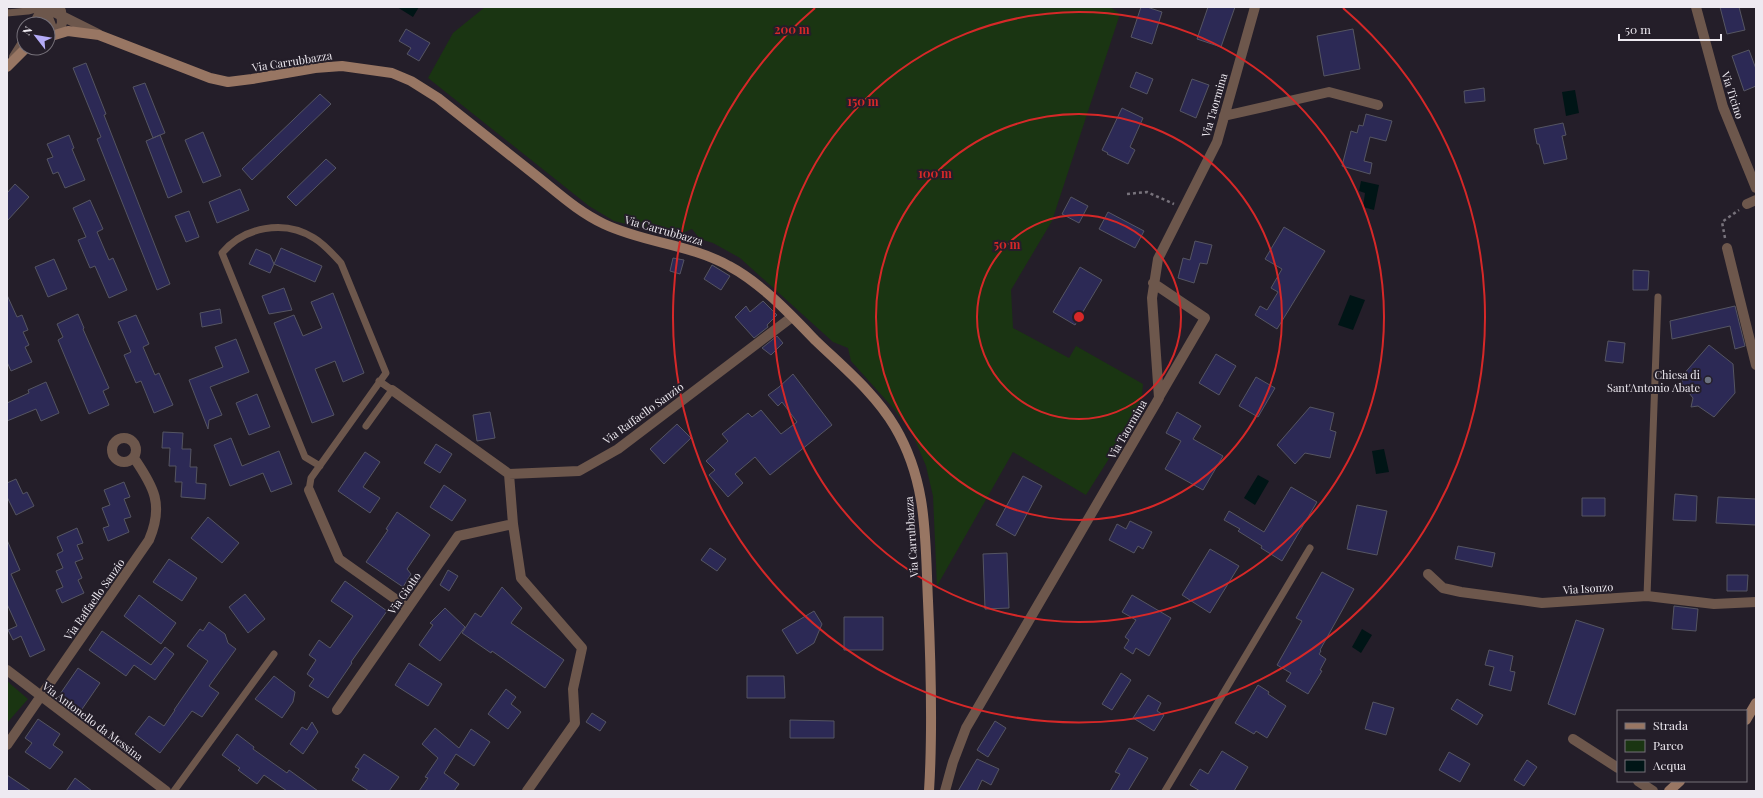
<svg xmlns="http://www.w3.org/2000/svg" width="1763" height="798" font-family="'Playfair Display',serif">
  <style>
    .green { fill: #1a3512 }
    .water { fill: #001516 }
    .building { fill: #2c2955; stroke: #555562 }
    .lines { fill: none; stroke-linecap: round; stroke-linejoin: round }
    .path { stroke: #77727b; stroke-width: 2.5; stroke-dasharray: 3 3; stroke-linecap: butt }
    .lane { stroke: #6d574c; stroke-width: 7 }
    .street { stroke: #6d574c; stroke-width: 10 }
    .secondary { stroke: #987663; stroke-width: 10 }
    .ring { fill: none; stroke: #d62828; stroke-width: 2 }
    .worship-dot { fill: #6b7280; stroke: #241e29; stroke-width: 1.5 }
    .labels { text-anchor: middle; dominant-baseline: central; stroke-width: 4; stroke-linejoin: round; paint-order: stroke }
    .street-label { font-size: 11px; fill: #eeeaf1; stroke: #241e29 }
    .poi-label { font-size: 11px; fill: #eeeaf1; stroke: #241e29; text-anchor: end }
    .centre { fill: #d62828; stroke: #241e29; stroke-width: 2 }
    .ring-label { font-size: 12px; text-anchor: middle; font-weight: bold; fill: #d62828; stroke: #241e29; stroke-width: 4; stroke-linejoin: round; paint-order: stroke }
  </style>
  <rect width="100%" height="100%" fill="#241e29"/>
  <path class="green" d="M485,7H1110L1120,14L1052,221L1011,290L1013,328L1069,358L1076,346L1143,384L1141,408L1086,495L1013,452L937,586L933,496L926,466L912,433L894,409L851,361L848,348L833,342L740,258L713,243L700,239L692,229L675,236L614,221L589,206L428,78L453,33Z
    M7,681L28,699L7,723Z"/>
  <path class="water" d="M397,7H419L413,17Z
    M1575,90L1579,113L1566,116L1562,92Z
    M1361,181L1379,185L1374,210L1363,207L1365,193L1359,191Z
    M1350,295L1365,300L1353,330L1338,325Z
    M1384,449L1389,472L1376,474L1372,451Z
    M1258,475L1269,481L1255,505L1244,498Z
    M1362,629L1372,635L1361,653L1352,647Z"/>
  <path class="building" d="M1141,7H1147L1162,12L1152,44L1131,37Z
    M1208,7H1235L1221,47L1197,39Z
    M1720,7H1739L1745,30L1727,34Z
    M406,29L430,43L419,61L407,54L411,48L399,41Z
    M1353,29L1360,69L1324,76L1317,36Z
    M1749,50L1756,69V86L1744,91L1732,56Z
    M86,63L106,114L104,115L170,284L157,290L97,139L101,137L73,68Z
    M1136,72L1153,79L1147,94L1130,87Z
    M1192,79L1209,85L1196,118L1180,111Z
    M145,83L165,133L153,138L133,87Z
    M1484,88L1485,101L1465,103L1464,91Z
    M320,94L331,104L252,180L242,169Z
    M1122,108L1143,118L1130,147L1135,150L1128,164L1107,154L1108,153L1102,150Z
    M1366,114L1392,121L1386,141L1370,137L1364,161L1372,163L1370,174L1342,166L1351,131L1357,133L1359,125L1363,126Z
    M1563,123L1566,135L1562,136L1567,159L1544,164L1539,144H1537L1534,129Z
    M203,132L221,176L203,183L185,140Z
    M69,135L74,148L72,149L85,180L65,188L58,172L53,174L47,159L53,157L47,144Z
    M160,135L182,192L168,198L146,141Z
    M326,159L336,168L296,206L287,197Z
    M15,184L29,197L7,221V193Z
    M240,189L249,210L217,223L209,202Z
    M1071,197L1088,206L1079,223L1062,214Z
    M90,200L103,229L97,232L109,260L113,258L127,290L109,298L95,266L90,268L78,240L86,237L73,208Z
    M189,211L199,237L186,242L175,216Z
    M1108,212L1144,231L1135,248L1099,229Z
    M1284,227L1325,251L1277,329L1255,315L1260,306L1267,310L1278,292L1271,288L1282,269L1265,259Z
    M1195,241L1212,245L1207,264L1200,263L1194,283L1178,278L1183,258L1190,260Z
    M281,248L322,266L315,282L274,264Z
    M256,249L270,255L274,264L270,273L249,264Z
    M673,258L684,260L680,274L670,271Z
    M54,259L67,289L48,297L35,267Z
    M712,265L730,276L721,290L704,279Z
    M1080,267L1102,280L1075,325L1053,312Z
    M1633,270L1649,271L1648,290H1633Z
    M284,288L292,310L269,314L262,296Z
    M333,293L364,373L343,382L335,361L315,369L334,415L312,423L274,323L294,315L303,336L322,328L311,302Z
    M7,295L17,317L22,315L28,330L23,332L29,345L25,347L32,362L11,371L7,362Z
    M763,301L777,315L767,325L768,327L754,338L735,317L746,306L750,312Z
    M1735,306L1745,346L1735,349L1730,326L1672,339L1670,321Z
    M220,309L222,323L202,327L200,313Z
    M78,314L84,328L83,329L109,388L103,391L109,405L89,414L58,340L63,337L57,324Z
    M136,315L149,344L143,347L155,375L159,373L173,405L154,413L141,381L136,383L124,355L131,352L118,322Z
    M777,336L783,343L771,355L762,348Z
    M236,339L249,372L210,387L222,415L209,420L208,429L189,380L223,367L215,347Z
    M1608,341L1625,343L1623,363L1605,361Z
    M1709,345L1733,364L1735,393L1714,417L1698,406L1691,407L1693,398L1682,384V376Z
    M1216,354L1236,366L1219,395L1199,383Z
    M793,374L832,425L770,475L755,457L735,474L743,483L728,497L709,475L715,470L706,461L728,441L722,434L748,413L752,417L761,410L781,434L797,422L782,402L778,406L768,395L779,387Z
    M1256,377L1275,388L1258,417L1239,406Z
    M46,382L59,413L41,421L36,409L7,421V403L29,393L28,390Z
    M257,394L270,427L249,435L236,403Z
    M1310,407L1334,413L1330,430L1336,432L1330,458L1305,453L1295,464L1277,445Z
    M490,412L495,438L477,441L473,415Z
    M1177,412L1201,426L1193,439L1223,456L1203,490L1165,469L1181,441L1166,433Z
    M677,424L691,438L664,464L650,449Z
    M163,432L183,433L182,449H191L190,467H197L196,483L206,484L205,499L181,497L182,482H175L176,466H169L170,448H162Z
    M231,438L242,466L279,451L292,484L271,492L263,473L230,486L214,445Z
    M436,444L452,454L440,473L424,463Z
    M365,452L380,462L363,487L380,498L370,513L338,491Z
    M1023,476L1042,486L1015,536L996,525Z
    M16,479L23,494L27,492L34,506L16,515L7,497V483Z
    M124,482L130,497L124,499L131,517L124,519L129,532L108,541L103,528L109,526L102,508L110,505L104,490Z
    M444,485L466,500L452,521L430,507Z
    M1291,487L1317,502L1282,561L1261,548L1262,546L1238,531L1240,529L1224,520L1229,511L1264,532Z
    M1675,494L1697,496L1696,521L1673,520Z
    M1718,497L1756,499V525L1716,523Z
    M1582,498H1605V516H1582Z
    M1357,505L1387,511L1377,555L1347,549Z
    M397,512L430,535L407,569L411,574L403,587L366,562L388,530L386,529Z
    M208,517L239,543L222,563L191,538Z
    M1130,521L1152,532L1143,549L1138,546L1134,553L1109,540L1117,524L1126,529Z
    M77,528L83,543L77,545L83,559L75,562L82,578L78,580L84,593L62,603L56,590L63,587L56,571L63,568L57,554L63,551L57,537Z
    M7,540L20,570L11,574L45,650L30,657L21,636L13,640L8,630L17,626L7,604Z
    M1458,546L1495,553L1492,567L1455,559Z
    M710,548L726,559L717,571L701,560Z
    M1210,549L1239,566L1210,613L1182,595Z
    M1007,553L1009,608L985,609L983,554Z
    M169,559L197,578L182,601L153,582Z
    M448,570L458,576L449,591L440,585Z
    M1322,572L1354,589L1320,650L1321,651L1319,654L1326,659L1320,670L1322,671L1308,694L1286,681L1291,673L1277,665L1302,621L1296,618Z
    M1727,575H1748L1747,591H1727Z
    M345,581L387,611L351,662L352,663L328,698L309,686L314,679L307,674L316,660L309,655L319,640L330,648L353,616L331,601Z
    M502,587L522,608L511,623L564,660L545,688L492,651L491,653L462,633L475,613L481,617Z
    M245,594L265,619L248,633L229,607Z
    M139,595L176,623L161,644L124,616Z
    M1132,595L1171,618L1149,656L1136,648L1133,654L1124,648L1129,640L1125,637L1136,620L1122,612Z
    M1674,606L1698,609L1696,631L1672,629Z
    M445,608L465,627L440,661L419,645L433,625L430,623Z
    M814,611L822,624L814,643L797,654L782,630Z
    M844,617H883V650H844Z
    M1576,620L1604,629L1575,715L1548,704Z
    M209,622L225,634L228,643L236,649L209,686L219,693L202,717L192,711L160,753L135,734L149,716L164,726L175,710H174L208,661L187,646L200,629L203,631Z
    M102,631L151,665L165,647L174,654L155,680L134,665L126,676L89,650Z
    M1489,650L1513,656L1510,671L1515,672L1511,691L1489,685L1494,667L1485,665Z
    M409,663L442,684L428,706L395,685Z
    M78,668L100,683L80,712L58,697Z
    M1121,673L1131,680L1112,710L1102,704Z
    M274,676L295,692L293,702L282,718L255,699Z
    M747,676H784L785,698H747Z
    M1258,685L1269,692L1268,694L1286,706L1267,738L1256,731L1254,734L1235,723Z
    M506,689L516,697L511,704L521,712L508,729L488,714Z
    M1148,695L1161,703L1157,711L1164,715L1154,731L1133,718Z
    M1457,699L1483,715L1477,725L1451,709Z
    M1373,702L1394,708L1386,735L1365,729Z
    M592,713L606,722L600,731L586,722Z
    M38,719L60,734L53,745L63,752L50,769L25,752L32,743L25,738Z
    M790,720L834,721V738H790Z
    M995,721L1006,728L988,757L977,750Z
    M312,722L318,732L303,754L290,744L302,727L307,730Z
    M435,728L459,748L471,729L490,742L474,766L456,754L444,773L459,784L454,791H419L428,778L425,777L438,758L422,744Z
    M237,734L254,747L253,749L287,773L289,770L318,791H287L264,775L257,784L238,770L240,768L222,755Z
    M1129,748L1148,758L1128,791H1110L1120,774L1115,772Z
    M1222,751L1248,767L1234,791H1200L1190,785L1200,769L1208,774Z
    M1449,752L1470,764L1460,782L1439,770Z
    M364,754L399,777L389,791H369L352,780L359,769L355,767Z
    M977,759L999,769L991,785L982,780L977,791H958Z
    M1527,760L1537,767L1524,786L1514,780Z
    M7,775L31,791H7Z
    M75,778L92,791H66Z"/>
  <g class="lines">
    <path class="path" d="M1127,194L1147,192L1174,204
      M1725,238L1722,222L1739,210"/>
    <path class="lane" d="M7,13L28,11L43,7
      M366,426L392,390L379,381
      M309,490L311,478L386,373L341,263C333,254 324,244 314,238C284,219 244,227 222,253L305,457L320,466
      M1647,596L1658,297
      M174,791L274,654
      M1165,791L1310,548"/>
    <path class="street" d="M44,7L98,34
      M44,7L52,28L58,33L62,23L61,11
      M1696,7L1723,107L1756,188
      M34,24L43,7
      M14,57L24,41
      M1224,116L1329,92L1378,105
      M1747,204L1756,200
      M1727,248L1756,365
      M1153,283L1205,318L1159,397
      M392,390L509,474
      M112 450a12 12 0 1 1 24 0a12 12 0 1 1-24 0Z
      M309,490L339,559L408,608
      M1428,574L1443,588L1461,592L1542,603L1647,596L1714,604L1756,602
      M7,670L166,791
      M337,710L458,536L513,524
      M1573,739L1618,768
      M7,745L149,540C164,505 154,487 134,458
      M1638,781L1653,791
      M527,791L575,723L573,689L582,648L521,578L513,524L509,474L579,471L618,449L792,317
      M945,791L953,762L966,728L1159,398L1152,298L1158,259L1217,142L1255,7"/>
    <path class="secondary" d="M48,37L68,31L99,35L210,78L228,82L252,79L315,68L342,66L392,73L411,81L438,98C470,123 502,149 534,174C557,192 578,212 604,224C644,243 690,244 729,266C761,283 790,314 815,340C843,367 875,393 895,427C928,483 925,539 928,601C931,665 933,728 929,791
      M7,67L26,48
      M1746,720L1756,703
      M1669,791L1680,781"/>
  </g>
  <g class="ring">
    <circle cx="1079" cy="317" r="102"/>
    <circle cx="1079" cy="317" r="203"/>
    <circle cx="1079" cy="317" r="305"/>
    <path d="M1343 8A406 406 0 1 1 815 8"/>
  </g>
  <circle class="worship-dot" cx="1708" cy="380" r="4"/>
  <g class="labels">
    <g class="street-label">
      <text transform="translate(292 61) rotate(-9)">Via Carrubbazza</text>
      <text transform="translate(1733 95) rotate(72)">Via Ticino</text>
      <text transform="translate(1214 105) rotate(-74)">Via Taormina</text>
      <text transform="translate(664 230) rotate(16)">Via Carrubbazza</text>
      <text transform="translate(643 413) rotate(-36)">Via Raffaello Sanzio</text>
      <text transform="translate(1127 429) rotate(-60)">Via Taormina</text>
      <text transform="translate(911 537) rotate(-94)">Via Carrubbazza</text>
      <text transform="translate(1588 588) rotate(-4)">Via Isonzo</text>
      <text transform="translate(404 593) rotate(-55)">Via Giotto</text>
      <text transform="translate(94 599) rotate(-55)">Via Raffaello Sanzio</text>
      <text transform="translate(93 721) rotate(37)">Via Antonello da Messina</text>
    </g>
    <g class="poi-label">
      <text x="1700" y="374">Chiesa di<tspan x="1700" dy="13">Sant'Antonio Abate</tspan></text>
    </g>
  </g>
  <circle cx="1079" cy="317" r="6" class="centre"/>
  <g class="ring-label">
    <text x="792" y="34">200 m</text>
    <text x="863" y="106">150 m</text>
    <text x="935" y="178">100 m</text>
    <text x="1007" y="249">50 m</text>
  </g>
  <rect width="1763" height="798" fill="none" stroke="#eeeaf1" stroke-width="16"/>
  <rect x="1617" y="710" width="130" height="72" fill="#241e29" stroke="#757079"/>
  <rect x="1625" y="723" width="20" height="6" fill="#987663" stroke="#757079"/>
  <text x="1653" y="730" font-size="12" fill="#eeeaf1">Strada</text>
  <rect x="1625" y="740" width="20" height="12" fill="#1a3512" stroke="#757079"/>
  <text x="1653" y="750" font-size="12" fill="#eeeaf1">Parco</text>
  <rect x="1625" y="760" width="20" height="12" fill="#001516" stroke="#757079"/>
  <text x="1653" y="770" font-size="12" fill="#eeeaf1">Acqua</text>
  <g transform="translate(36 36) rotate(301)"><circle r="19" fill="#241e29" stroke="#757079"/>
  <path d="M0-3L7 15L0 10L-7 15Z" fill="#b5acf8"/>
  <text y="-6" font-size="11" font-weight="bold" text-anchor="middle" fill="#eeeaf1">N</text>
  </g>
  <path d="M1619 34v6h102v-6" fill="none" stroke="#eeeaf1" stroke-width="2"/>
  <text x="1625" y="34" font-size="12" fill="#eeeaf1" stroke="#241e29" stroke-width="3" paint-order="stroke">50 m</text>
</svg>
